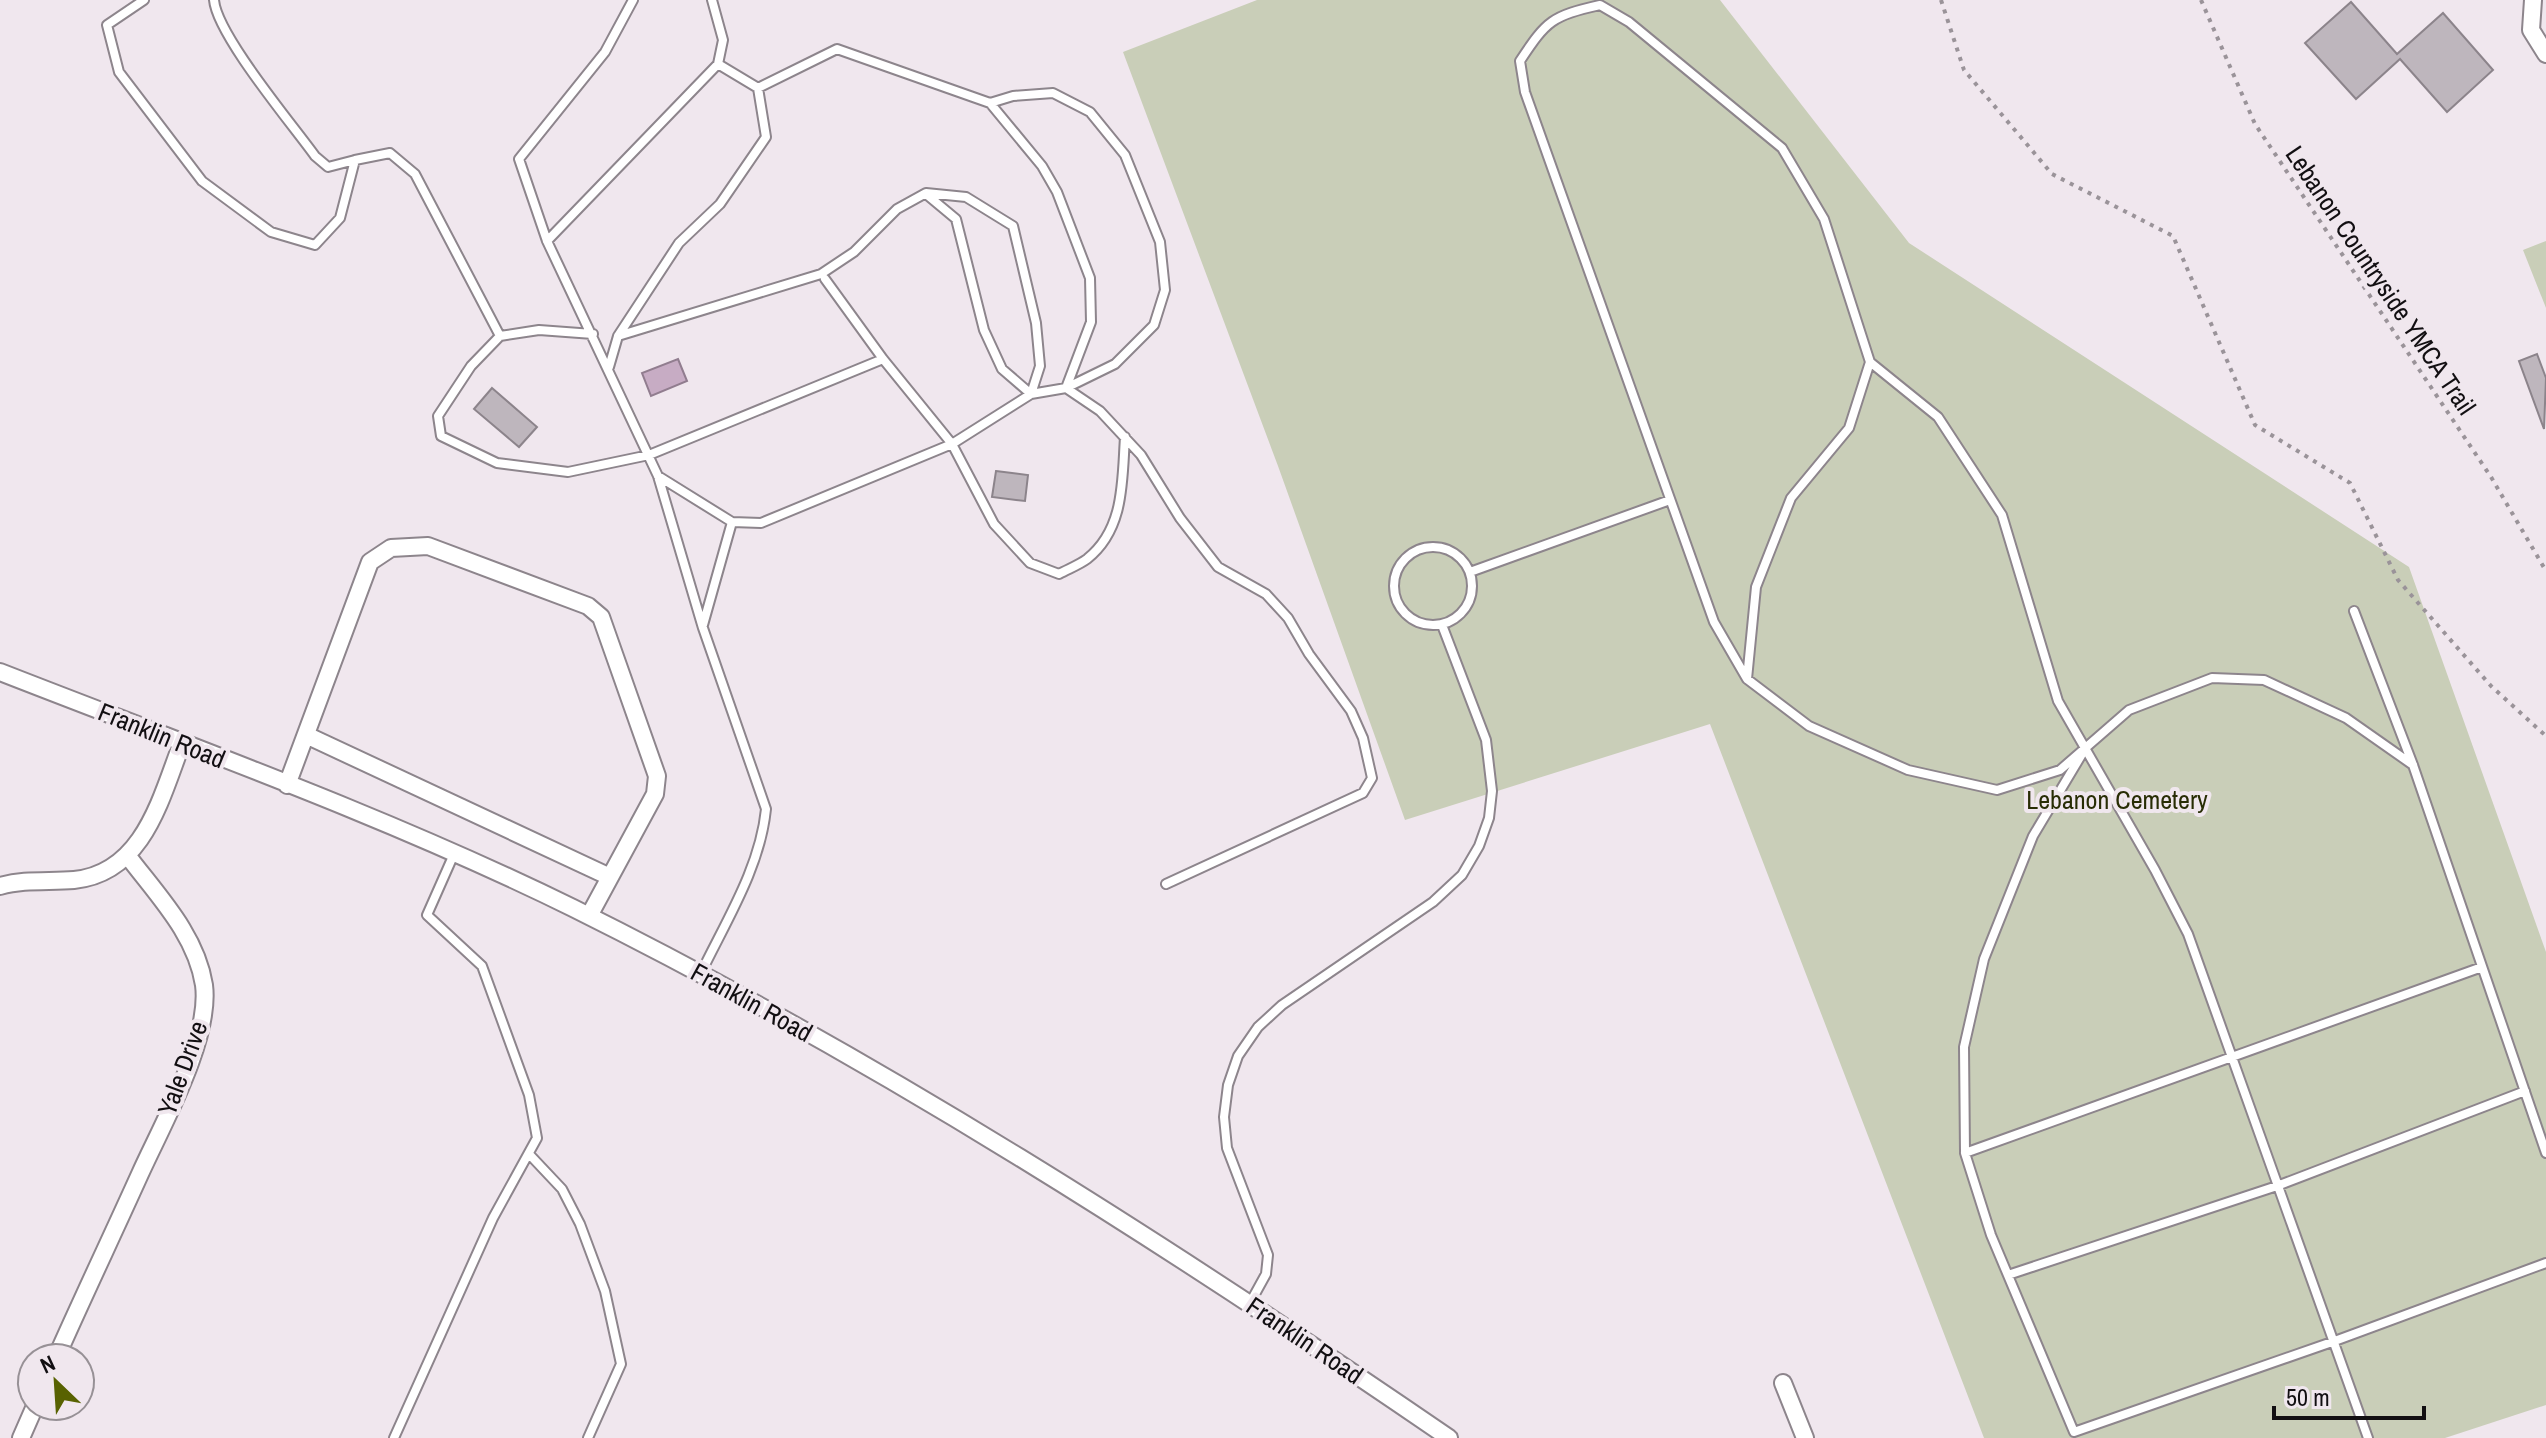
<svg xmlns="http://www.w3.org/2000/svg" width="2546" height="1438" font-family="'Archivo Narrow',sans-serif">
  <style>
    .green { fill: #c9ceb8 }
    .water { fill: #c7acc4; stroke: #917d8f; stroke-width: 2 }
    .building { fill: #beb6bd; stroke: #8c848b; stroke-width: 2 }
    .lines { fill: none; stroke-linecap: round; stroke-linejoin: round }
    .lane-casing { stroke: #8d858c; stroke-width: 12 }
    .street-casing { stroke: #8d858c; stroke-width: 20 }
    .path { stroke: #9a9399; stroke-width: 4; stroke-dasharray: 4 6; stroke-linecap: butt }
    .lane { stroke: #fff; stroke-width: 8 }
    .street { stroke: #fff; stroke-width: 16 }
    .labels { text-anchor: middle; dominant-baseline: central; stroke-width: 8; stroke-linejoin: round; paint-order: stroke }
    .street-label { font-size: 26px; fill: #120f12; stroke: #f0e7ee }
    .park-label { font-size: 26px; fill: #282d05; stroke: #f0e7ee }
  </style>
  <rect width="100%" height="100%" fill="#f0e7ee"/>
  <path class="green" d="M1257,0H1720L1909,243L2409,567L2546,952V1405L2445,1438H1984L1710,724L1405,820L1278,466L1123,52Z
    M2546,241V308L2523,250Z"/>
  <path class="water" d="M678,359L687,381L651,396L642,373Z"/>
  <path class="building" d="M2351,2L2397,54L2443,13L2493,70L2447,112L2400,59L2356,99L2305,43Z
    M2537,354L2546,378L2544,429L2519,361Z
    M492,388L537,427L519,447L474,409Z
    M996,471L1028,475L1025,501L992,497Z"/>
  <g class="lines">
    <defs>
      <path id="lane" d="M144,0L107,25L119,72L202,181L271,232L315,245L340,218L355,160L390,153L415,174L500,336
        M214,0C217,35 292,124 315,156L328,167L355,160
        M633,0L605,52L519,159L547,241L658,476L703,628L766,809C760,868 726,921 701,973
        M718,64L758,88L837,49L990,103L1013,96L1053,93L1090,112L1125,155L1160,242L1165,290L1154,325L1115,364L1066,388
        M990,103L1042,166L1057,192L1090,278L1091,322L1066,388
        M926,194L956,219L984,330L1002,369L1031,394L1066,388L1100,411L1141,455L1180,518L1218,567L1266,594L1288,618L1309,654L1351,711L1363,738L1372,778L1363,793L1166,884
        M547,241L718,64L723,40L712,0
        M825,279L883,359L952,444L994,524L1030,563L1059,574C1068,569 1079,565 1087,559C1125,529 1122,480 1125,437
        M593,334L539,330L500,336L471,366L438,416L441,436L497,463L568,472L649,455L883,359
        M618,336L821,274L854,252L897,209L926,193L966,197L1013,226L1036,323L1040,366L1031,394L952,444L761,523L732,522L658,476
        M1870,362L1938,417L2002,515L2058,701L2155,870L2188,934L2368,1438
        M609,367L618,336L679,243L720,204L766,137L758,88
        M1394 586a39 39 0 1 1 78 0a39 39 0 1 1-78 0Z
        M1470,572L1670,500
        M2354,611L2413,765L2546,1153
        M703,625L732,522
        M1747,679L1714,622L1525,92L1520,61C1547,20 1552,16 1600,5L1629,22L1782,148L1824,219L1870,362L1849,428L1791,498L1756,587L1747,679L1809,726L1908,770L1997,790L2060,770L2129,710L2212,678L2264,680L2346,718L2413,765
        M2082,754L2033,836L1984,959L1964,1047L1965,1153L1991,1235L2074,1432L2332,1342L2546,1263
        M1965,1153L2482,967
        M529,1154L562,1189L580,1224L605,1291L621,1364L588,1438
        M2008,1275L2277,1186L2525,1091
        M1250,1303L1266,1274L1268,1255L1227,1148L1224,1117L1228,1085L1238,1056L1258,1027L1282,1005L1433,902L1462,875L1479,846L1489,818L1492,791L1486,740L1442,625
        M394,1438L493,1218L537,1138L529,1095L482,966L427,915L454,854"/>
      <path id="street" d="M2533,0L2531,30L2546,54
        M0,672C192,747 388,817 573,908C879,1060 1167,1245 1449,1438
        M306,735L610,877
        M287,785L370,562L391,548L428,546L588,606L601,617L657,776L655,794L589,916
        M0,886C24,879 49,882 74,880C144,873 161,797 182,743
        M56,1358C83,1297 112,1236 140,1174C162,1125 211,1039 204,985C196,934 157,895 127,855
        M1783,1383L1805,1438
        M21,1438L35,1406"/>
    </defs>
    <use href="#lane" class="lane-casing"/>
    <use href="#street" class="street-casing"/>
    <path class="path" d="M1941,0L1964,70L2052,174L2173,236L2255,425L2350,483L2398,580L2491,686L2546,736
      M2201,0L2255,124L2491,477L2546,571"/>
    <use href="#lane" class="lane"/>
    <use href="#street" class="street"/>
  </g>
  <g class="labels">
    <g class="street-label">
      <text transform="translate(2381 280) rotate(56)">Lebanon Countryside YMCA Trail</text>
      <text transform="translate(162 735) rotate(22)">Franklin Road</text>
      <text transform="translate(752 1002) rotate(29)">Franklin Road</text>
      <text transform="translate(182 1068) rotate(-70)">Yale Drive</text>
      <text transform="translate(1305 1340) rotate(34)">Franklin Road</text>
    </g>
    <g class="park-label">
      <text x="2117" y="799">Lebanon Cemetery</text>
    </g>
  </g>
  <g transform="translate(56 1382) rotate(335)"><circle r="38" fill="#f0e7ee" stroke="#979196" stroke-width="2"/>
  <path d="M0-6L14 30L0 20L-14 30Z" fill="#586201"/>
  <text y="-12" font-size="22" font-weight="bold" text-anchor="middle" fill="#120f12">N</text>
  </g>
  <path d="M2274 1406v12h150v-12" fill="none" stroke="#120f12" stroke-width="4"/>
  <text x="2286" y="1406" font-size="24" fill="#120f12" stroke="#f0e7ee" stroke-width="6" paint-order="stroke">50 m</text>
</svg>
